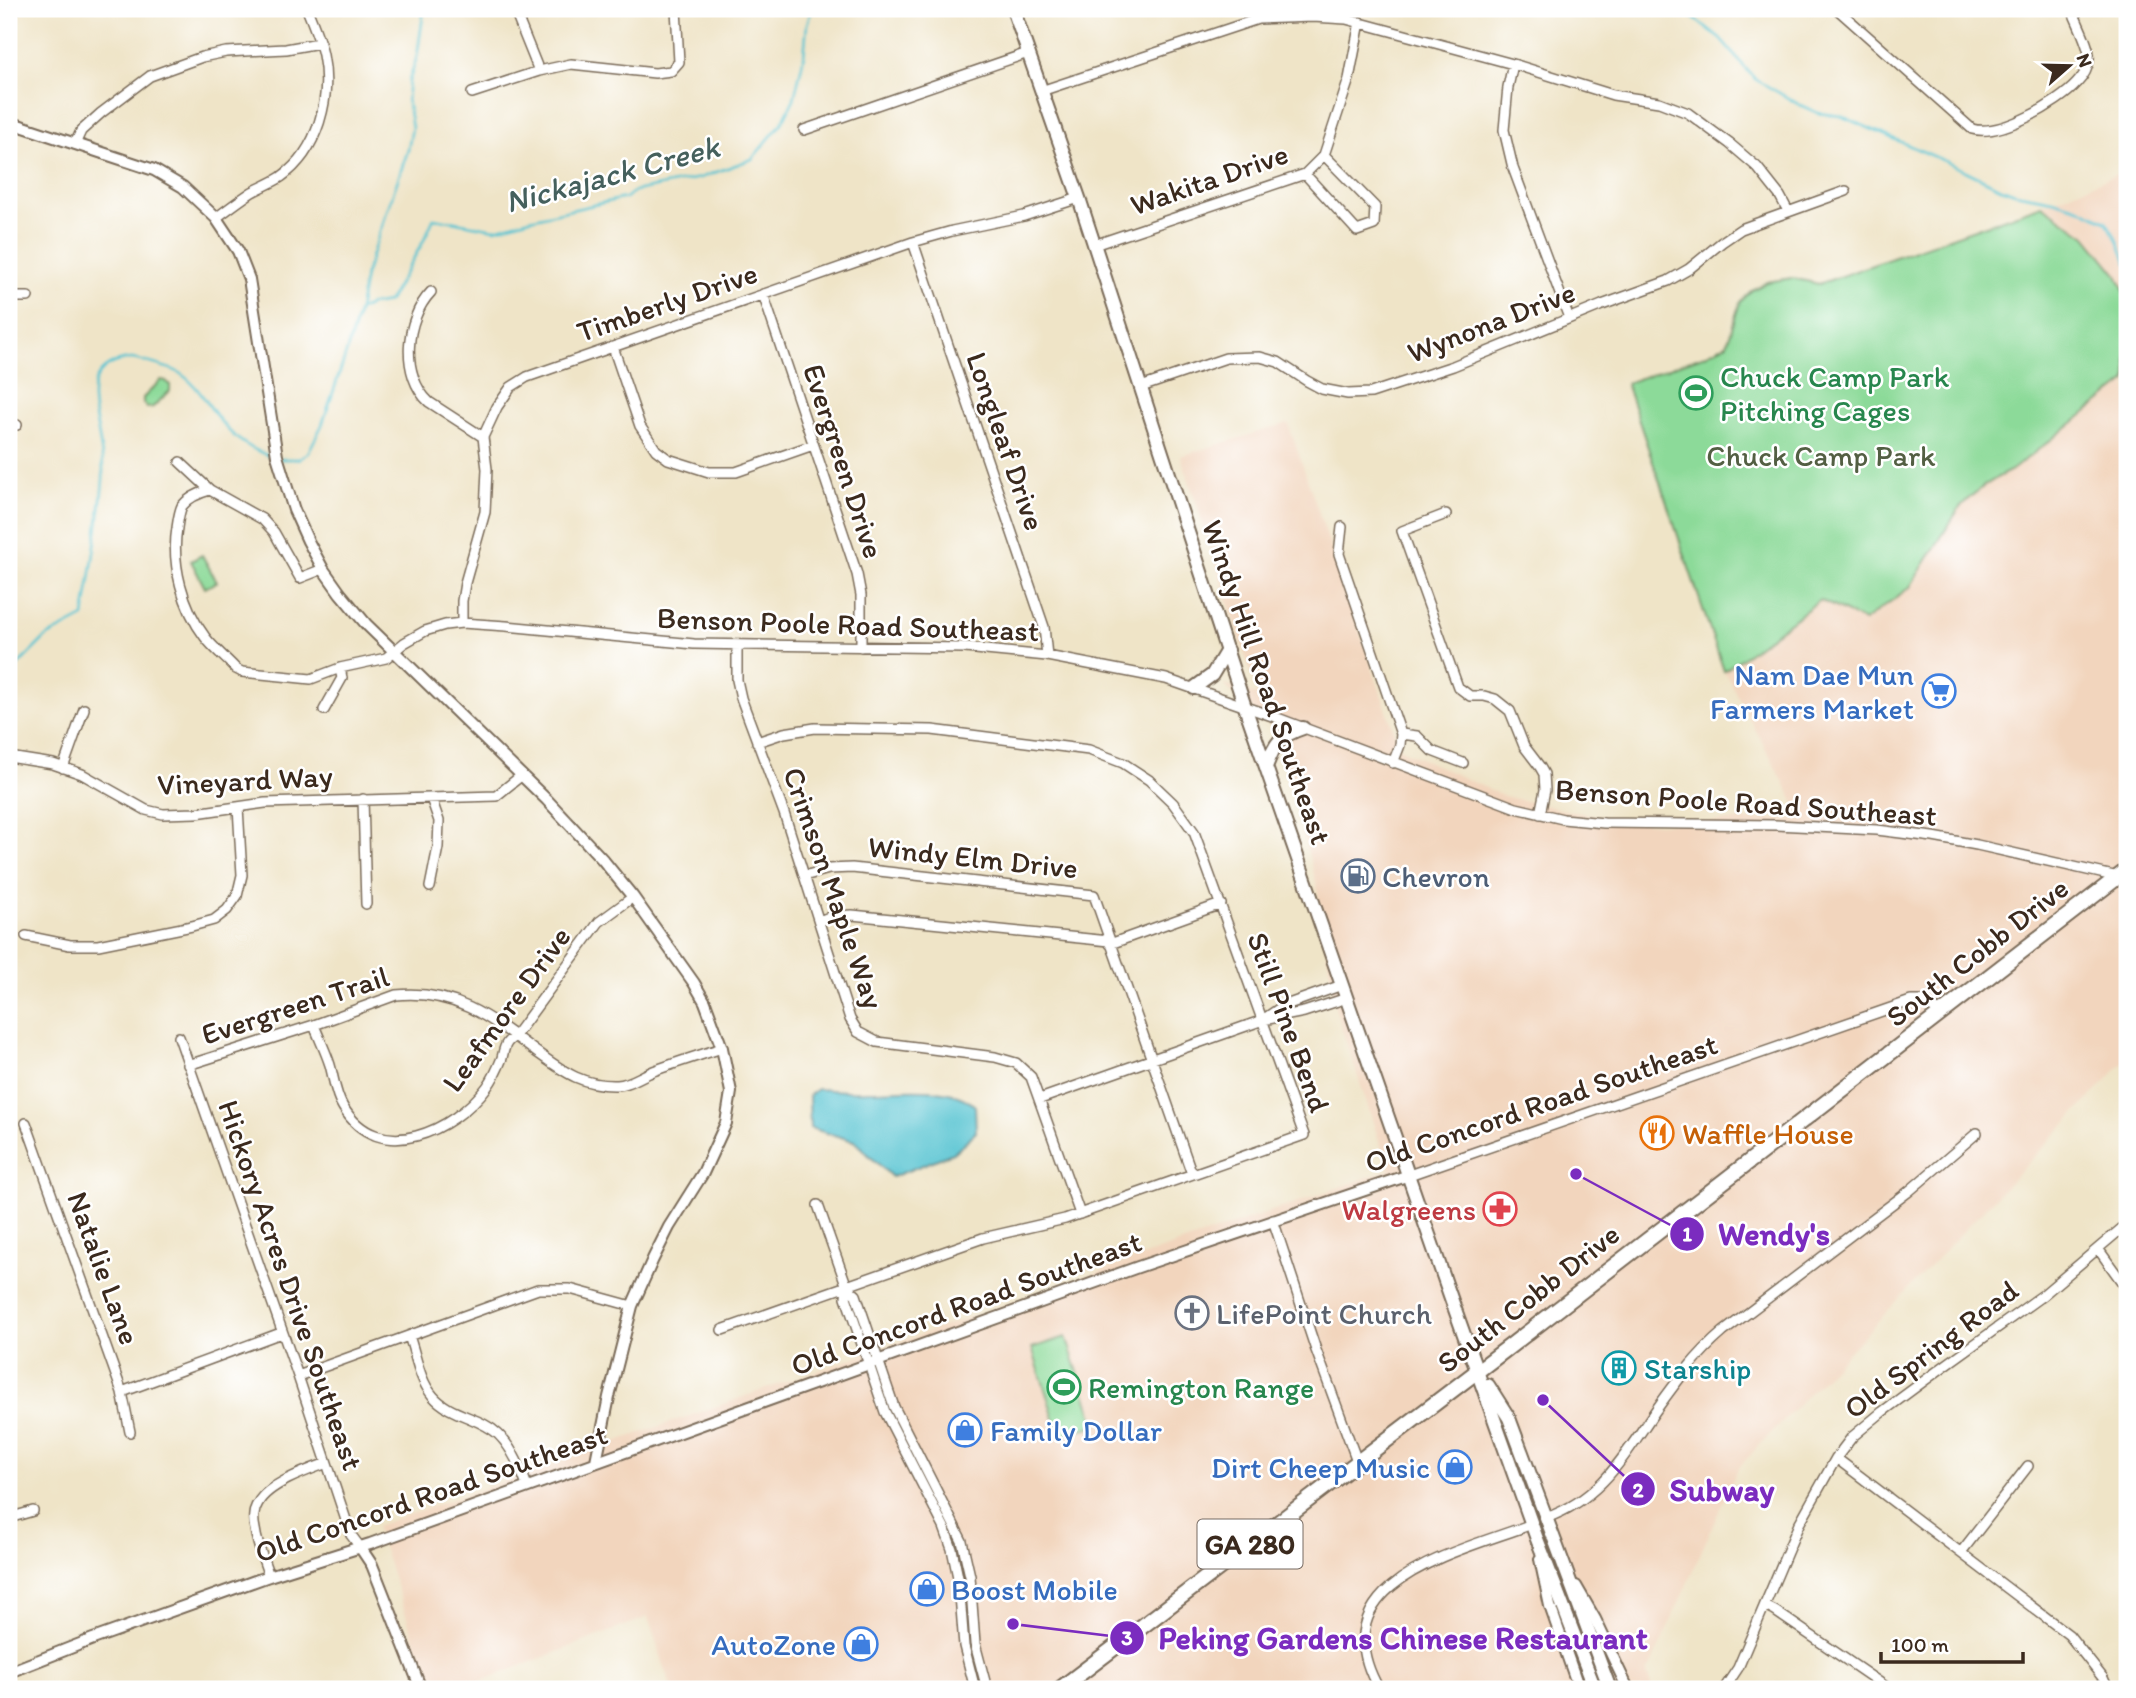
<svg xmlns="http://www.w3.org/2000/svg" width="2136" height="1698" font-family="Itim,sans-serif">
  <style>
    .built { fill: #f2d5bd }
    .green { fill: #8cda99; stroke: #64825c; stroke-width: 2 }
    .water { fill: #58c4d2; stroke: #4a7778; stroke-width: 2 }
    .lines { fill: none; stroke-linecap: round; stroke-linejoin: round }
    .stream { stroke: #58c4d2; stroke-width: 2.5 }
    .minor-casing { stroke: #7a6b59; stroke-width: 12 }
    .tertiary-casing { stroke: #7a6b59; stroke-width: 14 }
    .secondary-casing { stroke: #7a6b59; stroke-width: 16 }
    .primary-casing { stroke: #7a6b59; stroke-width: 18 }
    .minor { stroke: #fff; stroke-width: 9 }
    .tertiary { stroke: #fff; stroke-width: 10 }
    .secondary { stroke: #fff; stroke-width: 12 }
    .primary { stroke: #fff; stroke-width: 14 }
    .labels { text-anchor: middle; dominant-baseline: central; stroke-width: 5; stroke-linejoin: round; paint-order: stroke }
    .shield { fill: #fff; stroke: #766a62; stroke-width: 2 }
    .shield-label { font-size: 28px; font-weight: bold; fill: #3b2a1e }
    .street-label { font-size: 30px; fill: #3b2a1e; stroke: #fff }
    .leisure-label { font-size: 30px; fill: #27864d; stroke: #fff; text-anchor: start }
    .park-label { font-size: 30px; fill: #535f43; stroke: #fff }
    .shop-label { font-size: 30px; fill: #366cbe; stroke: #fff; text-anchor: end }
    .service-label { font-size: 30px; fill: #4e5e75; stroke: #fff; text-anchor: start }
    .food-label { font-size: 30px; fill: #c56008; stroke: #fff; text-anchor: start }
    .health-label { font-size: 30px; fill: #be3a42; stroke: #fff; text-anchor: end }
    .worship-label { font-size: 30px; fill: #5b616d; stroke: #fff; text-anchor: start }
    .culture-label { font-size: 30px; fill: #0d838f; stroke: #fff; text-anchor: start }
    .water-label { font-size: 32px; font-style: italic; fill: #45605d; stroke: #fff }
    .leader { fill: none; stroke: #7b2cbf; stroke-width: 2.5 }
    .callout-dot { fill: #7b2cbf; stroke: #fff; stroke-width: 2.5 }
    .mark-label { font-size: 21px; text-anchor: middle; font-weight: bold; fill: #fff }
    .callout-label { font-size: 32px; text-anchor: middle; font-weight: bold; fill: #7b2cbf; stroke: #fff; stroke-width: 5; stroke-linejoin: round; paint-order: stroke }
  </style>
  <rect width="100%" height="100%" fill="#fff"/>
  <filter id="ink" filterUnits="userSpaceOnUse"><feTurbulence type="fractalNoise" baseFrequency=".0143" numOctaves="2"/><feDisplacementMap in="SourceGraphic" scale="14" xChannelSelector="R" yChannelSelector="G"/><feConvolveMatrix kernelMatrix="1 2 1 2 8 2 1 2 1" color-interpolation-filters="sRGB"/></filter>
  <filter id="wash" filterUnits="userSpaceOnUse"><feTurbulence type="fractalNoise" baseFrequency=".00686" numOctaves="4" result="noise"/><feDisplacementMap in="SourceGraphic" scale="28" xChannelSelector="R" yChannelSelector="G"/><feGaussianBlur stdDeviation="1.57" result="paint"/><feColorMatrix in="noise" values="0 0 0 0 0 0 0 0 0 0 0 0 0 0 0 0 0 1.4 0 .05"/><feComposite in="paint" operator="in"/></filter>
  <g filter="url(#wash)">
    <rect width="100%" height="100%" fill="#efe4c7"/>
    <path class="built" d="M2127,170V297L2116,273L2042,205Z
      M2127,381V1059L1738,1468L1650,1668L1646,1670L1652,1689H672L648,1617L461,1689H431L376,1526L1389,1170L1336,1011L1316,882L1282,756L1271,726L1224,685L1258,695L1181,456L1288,423L1400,749L1504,796L1573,812L1658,824L1803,818L1724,671L1820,600L1864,621L1910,587L1960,507L1968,498L1991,480L2012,470Z"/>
    <path class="green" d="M2042,205L2086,236L2116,273L2127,297V381L2012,470C1992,479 1975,491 1960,507L1910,587L1864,621L1820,600L1724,671L1626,383L1705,355L1727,344L1740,302L1752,290L1767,282L1792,278L1819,284Z
      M161,380L166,381L170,385V391L153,407L147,408L143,403V398Z
      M202,555L217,582L205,588L191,561Z
      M1066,1337L1096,1425L1060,1437L1032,1348Z"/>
    <path class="water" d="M817,1089C834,1090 851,1092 867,1091C899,1091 950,1083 975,1106L976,1132L953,1153L892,1177L854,1141L810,1128L809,1096Z"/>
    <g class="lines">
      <path class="stream" d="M1682,9L1720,39L1755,79L1800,105L1818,113L1841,116L1947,162L2001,188L2015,193L2053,200L2079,208L2106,221L2119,243L2127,263
        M359,310L371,305L388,302L423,242L434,218L495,229L530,219L625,198L635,191L700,178L752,159L782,123L794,99L804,56L807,24L812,9
        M280,459H298L308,453L322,425L344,360L359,310L365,275L408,150L412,128L407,99L409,81L417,57L424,9
        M9,674L46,637L84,617C91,572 99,526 103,480C104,465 101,447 98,432C93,405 83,371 120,361C123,360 127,359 130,359C135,358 172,369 176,371C198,383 207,405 222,423C236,441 253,450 274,458"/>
    </g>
  </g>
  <g filter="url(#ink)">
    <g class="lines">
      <defs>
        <path id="minor" d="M514,9L539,71
          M1837,9L1972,129C2000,137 2058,104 2077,83C2084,76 2088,69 2089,59C2091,48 2076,21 2072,9
          M9,19L15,9
          M1513,64L1508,87L1504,130L1513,168L1569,318
          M1041,91L1258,19L1313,17L1346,19L1513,64L1613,95L1659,102L1688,113L1730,144L1757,167L1780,196L1788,211
          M472,93L539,71L571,64L655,73L671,71L679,62L676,9
          M804,130L1028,53
          M75,144L81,131L101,113L150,76L202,57L226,52L286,49L319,43
          M1305,174L1357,231L1374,225L1375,207L1324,155
          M216,218C228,209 240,200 252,192C261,187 272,183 281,177C318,151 332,98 323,55C320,40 313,24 307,9
          M913,242L1044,627L1047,656
          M1094,245L1305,174L1324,155L1349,79L1360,22
          M431,292C405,319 400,375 429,402L483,437
          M763,294L857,574L861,595V647
          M9,297H28
          M613,347L640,426L656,450L668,459L709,472H736L813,445
          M1141,387L1226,358L1260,357L1278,362L1307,381L1322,389L1348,394L1371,393L1453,366L1602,305L1668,281L1689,269L1722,242L1741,229L1846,191
          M9,424L17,425
          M180,462L210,490
          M1446,514L1402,531L1458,687L1470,696H1484L1495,699L1510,711L1524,746L1540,767L1544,774L1545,790L1540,814
          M1342,527L1339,554L1401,734L1400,745L1393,763
          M323,569L300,578L274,532L262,519L210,490C199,493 189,497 182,506C179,512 178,521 177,528C171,564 183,608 205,637C214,649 226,658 236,669L242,672L311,679L340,668L386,658L404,643L425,631L445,625L462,623L506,626L694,644L965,648L1047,656L1166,679L1275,717L1516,808L1563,819L1604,823L1776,825L1877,830L1933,837L1977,845L2127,879
          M462,623V601L465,583L485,512L487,469L483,437L497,407L511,387L527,377L913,242L952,231L1024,216L1079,198
          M737,645V680L741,698L784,813L850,1019L858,1032L877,1042L995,1057L1016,1063L1031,1077L1080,1214
          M324,710L342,678L340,668
          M1401,734L1417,736L1432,751L1463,763
          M9,757L53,764L82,774L146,810L163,814L196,813L265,803L496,796L522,775
          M63,768L84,709
          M363,799L366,904
          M804,876L829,869L852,868L1094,895L1192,1174
          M430,887L438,847L439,821L431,798
          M819,921L832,916L852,915L1109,941
          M26,936L70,945H98L192,926L214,920L227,910L237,896L242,875L238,807
          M1110,944L1221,904
          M1267,1017L1283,1006L1342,985
          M314,1025C319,1038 326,1052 330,1065C334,1079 335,1094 343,1107C379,1167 454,1131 487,1087C494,1078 498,1068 502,1058C503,1054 504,1047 507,1043C509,1040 512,1038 515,1036L599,922L633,897
          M179,1037L298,1376L351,1535L360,1547
          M188,1065L314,1025L396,995C454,989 491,1018 535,1051C563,1071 581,1086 617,1085C630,1085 644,1074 656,1070C678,1062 700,1055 722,1048
          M1040,1099L1263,1020L1304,1012L1347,998
          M26,1123L122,1392L130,1432
          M1409,1175L1911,1001H1922L1941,1013
          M818,1205L847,1287L846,1297L885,1412L944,1527L952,1549L959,1582L964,1646L975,1689
          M1273,1220L1316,1350L1357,1461
          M2099,1250L2127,1289
          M847,1287L856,1295L894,1407L962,1541L970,1576L975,1644L987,1689
          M722,1330L983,1238L1065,1219L1304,1135L1194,832L1173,803L1149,780L1123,763L1089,750L932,730L815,728L784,733L757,742
          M409,1336C416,1355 419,1380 433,1396C450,1416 480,1417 498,1434C512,1447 521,1469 527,1486
          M298,1376L538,1289H570L632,1306
          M122,1392L281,1333
          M1836,1458L2069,1635L2103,1678L2108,1689
          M9,1518L33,1511
          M1546,1518C1602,1498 1623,1457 1656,1410C1676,1382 1696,1355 1723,1332L1908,1192L1977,1133
          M1962,1551L2028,1466
          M269,1576C264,1561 257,1545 255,1529C253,1521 253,1510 258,1503C268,1484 308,1470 327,1463
          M1765,1606L1775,1611L1889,1689
          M1379,1689C1317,1581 1459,1552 1532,1524
          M1724,1689L1738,1668L1799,1524L1836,1458L1852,1437L1882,1412L1947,1364L2043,1295L2127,1224"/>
        <path id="tertiary" d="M9,122L154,170L183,187L216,218L238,251L249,279L277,456L294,510L308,541L323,569L340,593L366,624L547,800L603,860L633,897L694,983L705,1002L722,1048L731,1092L726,1123L703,1173L669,1227L653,1259L632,1306L609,1397L596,1461
          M360,1547L372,1565L421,1689
          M1540,1559L1550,1606L1579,1689
          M1576,1586L1595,1619L1628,1689
          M9,1672L93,1639L269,1576L370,1544L1138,1267L1409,1175"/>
        <path id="secondary" d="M1013,9L1079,198L1245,707L1452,1301L1537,1539L1595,1689
          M1194,688L1212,675L1227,650
          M1266,767C1275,743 1279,736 1303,728
          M1488,1385L1509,1418L1610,1689"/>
        <path id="primary" d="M1060,1689L1509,1347L2127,870"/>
      </defs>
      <use href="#minor" class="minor-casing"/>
      <use href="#tertiary" class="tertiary-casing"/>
      <use href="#secondary" class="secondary-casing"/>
      <use href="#primary" class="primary-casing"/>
      <use href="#minor" class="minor"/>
      <use href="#tertiary" class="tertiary"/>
      <use href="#secondary" class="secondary"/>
      <use href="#primary" class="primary"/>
    </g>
  </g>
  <defs>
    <symbol id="stadium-ring" viewBox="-11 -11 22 22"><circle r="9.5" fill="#fff" stroke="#2e9e5b" stroke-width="1.5"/><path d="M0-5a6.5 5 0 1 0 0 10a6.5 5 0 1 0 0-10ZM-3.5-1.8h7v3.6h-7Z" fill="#2e9e5b"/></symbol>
    <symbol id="supermarket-ring" viewBox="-11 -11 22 22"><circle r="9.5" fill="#fff" stroke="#3f7fe0" stroke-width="1.5"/><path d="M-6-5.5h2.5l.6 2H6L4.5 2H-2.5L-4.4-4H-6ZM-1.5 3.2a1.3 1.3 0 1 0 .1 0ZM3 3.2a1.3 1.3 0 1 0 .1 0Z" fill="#3f7fe0"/></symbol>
    <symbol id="fuel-ring" viewBox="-11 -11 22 22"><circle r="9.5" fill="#fff" stroke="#5c6f8a" stroke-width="1.5"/><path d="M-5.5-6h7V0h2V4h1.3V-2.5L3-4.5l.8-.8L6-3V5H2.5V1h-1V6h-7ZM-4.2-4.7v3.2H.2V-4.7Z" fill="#5c6f8a"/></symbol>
    <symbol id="restaurant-ring" viewBox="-11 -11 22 22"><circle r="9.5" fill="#fff" stroke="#e8710a" stroke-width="1.5"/><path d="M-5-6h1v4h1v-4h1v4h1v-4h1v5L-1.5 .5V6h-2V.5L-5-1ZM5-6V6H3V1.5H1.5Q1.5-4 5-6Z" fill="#e8710a"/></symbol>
    <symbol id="pharmacy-ring" viewBox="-11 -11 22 22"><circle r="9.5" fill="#fff" stroke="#e0444e" stroke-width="1.5"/><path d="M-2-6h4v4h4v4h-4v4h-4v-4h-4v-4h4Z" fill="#e0444e"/></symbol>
    <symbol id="church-ring" viewBox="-11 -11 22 22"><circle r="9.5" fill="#fff" stroke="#6b7280" stroke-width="1.5"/><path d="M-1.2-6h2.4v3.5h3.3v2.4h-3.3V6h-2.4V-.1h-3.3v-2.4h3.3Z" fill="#6b7280"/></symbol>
    <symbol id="building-ring" viewBox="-11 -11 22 22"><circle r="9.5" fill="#fff" stroke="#0f9aa8" stroke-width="1.5"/><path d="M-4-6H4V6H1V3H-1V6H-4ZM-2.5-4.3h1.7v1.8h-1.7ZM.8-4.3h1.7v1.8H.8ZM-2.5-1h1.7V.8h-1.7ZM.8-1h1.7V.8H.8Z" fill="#0f9aa8"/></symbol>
    <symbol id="shop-ring" viewBox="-11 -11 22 22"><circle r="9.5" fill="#fff" stroke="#3f7fe0" stroke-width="1.5"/><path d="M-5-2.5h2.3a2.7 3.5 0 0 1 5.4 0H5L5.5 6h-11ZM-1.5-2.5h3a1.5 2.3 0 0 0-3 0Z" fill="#3f7fe0"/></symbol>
  </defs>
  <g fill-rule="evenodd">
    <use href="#stadium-ring" x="1677" y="374" width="38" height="38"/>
    <use href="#supermarket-ring" x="1920" y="672" width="38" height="38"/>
    <use href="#fuel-ring" x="1339" y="857" width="38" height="38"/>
    <use href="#restaurant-ring" x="1638" y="1114" width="38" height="38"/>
    <use href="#pharmacy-ring" x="1481" y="1190" width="38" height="38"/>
    <use href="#church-ring" x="1173" y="1294" width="38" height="38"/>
    <use href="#building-ring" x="1600" y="1349" width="38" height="38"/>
    <use href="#stadium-ring" x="1045" y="1368" width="38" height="38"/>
    <use href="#shop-ring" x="946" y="1411" width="38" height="38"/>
    <use href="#shop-ring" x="1436" y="1448" width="38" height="38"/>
    <use href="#shop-ring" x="908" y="1570" width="38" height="38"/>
    <use href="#shop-ring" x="842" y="1625" width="38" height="38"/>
  </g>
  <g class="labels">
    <rect class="shield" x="1197.5" y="1519.5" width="105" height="49" rx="5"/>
    <g class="shield-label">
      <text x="1250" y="1544">GA 280</text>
    </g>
    <g class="street-label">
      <text transform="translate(1209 179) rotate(-19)">Wakita Drive</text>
      <text transform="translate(667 302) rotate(-19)">Timberly Drive</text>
      <text transform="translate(1491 322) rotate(-21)">Wynona Drive</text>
      <text transform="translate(1006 441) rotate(71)">Longleaf Drive</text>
      <text transform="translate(844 461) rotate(72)">Evergreen Drive</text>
      <text transform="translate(848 624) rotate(2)">Benson Poole Road Southeast</text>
      <text transform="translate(1267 682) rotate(71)">Windy Hill Road Southeast</text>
      <text transform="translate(245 780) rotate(-3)">Vineyard Way</text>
      <text transform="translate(1746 802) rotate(4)">Benson Poole Road Southeast</text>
      <text transform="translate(973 857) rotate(6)">Windy Elm Drive</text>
      <text transform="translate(834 888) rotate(71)">Crimson Maple Way</text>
      <text transform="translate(1977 952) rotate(-38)">South Cobb Drive</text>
      <text transform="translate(295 1005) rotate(-18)">Evergreen Trail</text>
      <text transform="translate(506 1009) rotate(-54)">Leafmore Drive</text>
      <text transform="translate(1289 1022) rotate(70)">Still Pine Bend</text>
      <text transform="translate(1541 1103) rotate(-19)">Old Concord Road Southeast</text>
      <text transform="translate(104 1268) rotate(70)">Natalie Lane</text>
      <text transform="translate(291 1285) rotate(71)">Hickory Acres Drive Southeast</text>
      <text transform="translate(1528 1298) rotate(-38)">South Cobb Drive</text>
      <text transform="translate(966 1303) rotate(-20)">Old Concord Road Southeast</text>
      <text transform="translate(1931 1349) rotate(-37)">Old Spring Road</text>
      <text transform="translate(431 1493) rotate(-19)">Old Concord Road Southeast</text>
    </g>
    <g class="leisure-label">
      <text x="1720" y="376">Chuck Camp Park<tspan x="1720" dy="34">Pitching Cages</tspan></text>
      <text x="1088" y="1387">Remington Range</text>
    </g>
    <g class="park-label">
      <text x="1821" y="455">Chuck Camp Park</text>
    </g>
    <g class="shop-label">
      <text x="1914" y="674">Nam Dae Mun<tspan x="1914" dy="34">Farmers Market</tspan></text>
      <text x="990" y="1430" text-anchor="start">Family Dollar</text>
      <text x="1430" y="1467">Dirt Cheep Music</text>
      <text x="951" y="1589" text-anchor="start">Boost Mobile</text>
      <text x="836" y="1644">AutoZone</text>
    </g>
    <g class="service-label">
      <text x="1382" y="876">Chevron</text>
    </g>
    <g class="food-label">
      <text x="1682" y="1133">Waffle House</text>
    </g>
    <g class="health-label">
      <text x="1476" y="1209">Walgreens</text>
    </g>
    <g class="worship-label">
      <text x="1216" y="1313">LifePoint Church</text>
    </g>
    <g class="culture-label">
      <text x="1644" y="1368">Starship</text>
    </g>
    <g class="water-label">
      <text transform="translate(612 174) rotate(-15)">Nickajack Creek</text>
    </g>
  </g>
  <path class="leader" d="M1576 1174L1687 1234M1543 1400L1638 1489M1013 1624L1127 1638"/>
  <g class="callout-dot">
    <circle cx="1576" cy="1174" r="7"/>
    <circle cx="1543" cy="1400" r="7"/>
    <circle cx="1013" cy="1624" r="7"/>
    <circle cx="1687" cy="1234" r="18"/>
    <circle cx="1638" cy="1489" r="18"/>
    <circle cx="1127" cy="1638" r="18"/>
  </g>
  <g class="mark-label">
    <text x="1687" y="1241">1</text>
    <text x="1638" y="1497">2</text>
    <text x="1127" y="1645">3</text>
  </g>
  <g class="callout-label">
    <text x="1774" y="1245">Wendy's</text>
    <text x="1722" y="1501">Subway</text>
    <text x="1403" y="1649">Peking Gardens Chinese Restaurant</text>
  </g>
  <rect width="2136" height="1698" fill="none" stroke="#fff" stroke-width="35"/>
  <g transform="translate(2069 66) rotate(70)" stroke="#ffffff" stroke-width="5" paint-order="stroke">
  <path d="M0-5L12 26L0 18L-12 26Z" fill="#3b2a1e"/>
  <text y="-10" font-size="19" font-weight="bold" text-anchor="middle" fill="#3b2a1e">N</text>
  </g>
  <path d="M1881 1652v10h142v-10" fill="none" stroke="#3b2a1e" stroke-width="3.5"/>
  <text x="1891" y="1652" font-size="21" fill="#3b2a1e" stroke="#ffffff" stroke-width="5" paint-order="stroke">100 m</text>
</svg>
